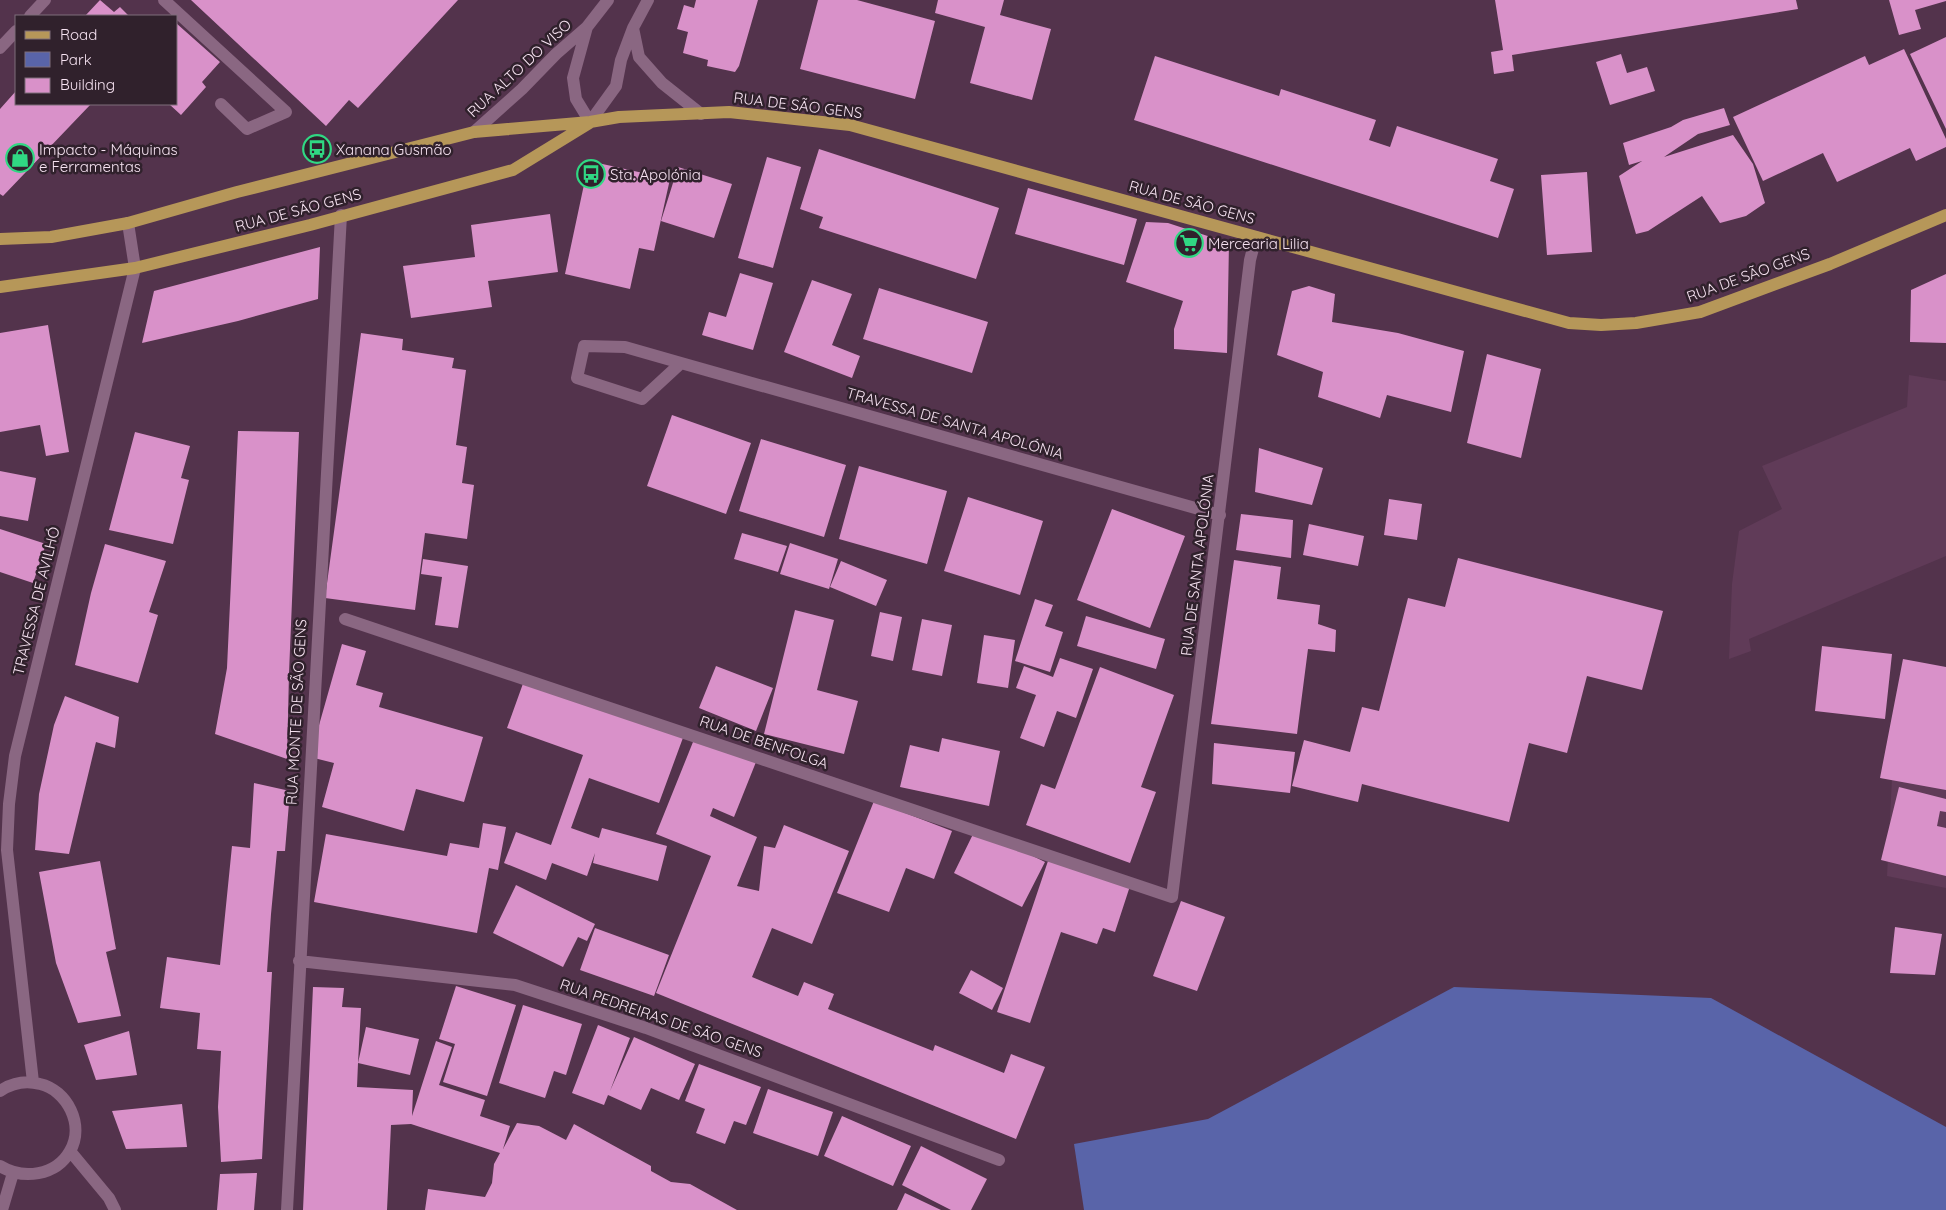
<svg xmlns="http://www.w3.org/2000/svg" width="1946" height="1210" font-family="Quicksand,sans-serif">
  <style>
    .built { fill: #603b58 }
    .green { fill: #5964a9 }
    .building { fill: #d991c9 }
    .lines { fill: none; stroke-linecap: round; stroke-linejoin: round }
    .lane { stroke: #8a6782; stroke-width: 12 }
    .street { stroke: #8a6782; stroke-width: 12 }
    .primary { stroke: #b69759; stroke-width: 12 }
    .labels { text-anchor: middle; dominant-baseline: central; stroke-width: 5; stroke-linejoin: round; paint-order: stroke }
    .street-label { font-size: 15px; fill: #f6e2f1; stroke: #30212c }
    .poi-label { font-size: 15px; fill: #f6e2f1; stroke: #30212c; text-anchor: start }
  </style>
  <rect width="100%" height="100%" fill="#53334c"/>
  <path class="built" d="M1909,375L1946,381V556L1749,639L1751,651L1729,659L1732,584L1739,531L1782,509L1762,466L1907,407Z
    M1893,759L1946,764V888L1887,876Z"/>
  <path class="green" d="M1454,987L1711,998L1946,1127V1210H1084L1074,1144L1208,1119Z"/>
  <path class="building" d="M100,0L114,12L120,7L129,16H85Z
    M191,0H458L358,108L349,100L326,126Z
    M696,0H758L739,66L735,72L707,66L708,60L683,53L688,32L677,29L684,5L694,8Z
    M818,0H857L935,21L915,99L800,69Z
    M938,0H1004L1000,15L1051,29L1032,100L970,83L985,27L935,13Z
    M1495,0H1796L1798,9L1512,55L1514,71L1494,74L1491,52L1503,50Z
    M1889,0H1946V1L1915,10L1921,29L1899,35Z
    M176,23L220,62L202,82L206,87L181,115L169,104H176Z
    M1946,37V129L1910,54Z
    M1904,49L1946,139V147L1916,161L1910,148L1837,182L1823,153L1763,181L1733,117L1865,56L1869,65Z
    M1621,54L1627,73L1647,67L1655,91L1610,105L1596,62Z
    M1155,56L1279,96L1281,89L1376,120L1369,140L1390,147L1397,126L1498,159L1490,181L1514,189L1498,238L1134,120Z
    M16,91V104H91L3,196L0,194V109Z
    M1724,108L1730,125L1698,134L1664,157L1733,135L1753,164L1765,203L1746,216L1720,223L1702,196L1648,231L1636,234L1619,176L1642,161L1629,165L1623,143L1671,127L1683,120Z
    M819,149L999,208L976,279L819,228L823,217L800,209Z
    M767,157L801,167L773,268L738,258Z
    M589,161L670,179L654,251L639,248L630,289L565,274Z
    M678,167L732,184L714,238L661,221Z
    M1587,172L1592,252L1547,255L1541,175Z
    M1028,188L1137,219L1124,265L1015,234Z
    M550,214L558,272L488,281L492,307L411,318L403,266L475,257L471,225Z
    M1146,222L1168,223L1229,243L1227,353L1174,349V329L1183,301L1126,282Z
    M320,247L318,299L238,321L142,343L154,291Z
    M740,273L773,283L753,350L702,335L709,312L726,317Z
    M1946,274V343L1910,342L1911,290Z
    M812,280L852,294L832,345L860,356L852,378L784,352Z
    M1309,286L1335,294L1332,322L1398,333L1464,351L1451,412L1387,395L1380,418L1318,397L1323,372L1277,355L1292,291Z
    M879,288L988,322L972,373L863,339Z
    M48,325L69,452L46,456L40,425L0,432V333Z
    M361,333L403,339L402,350L454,358L452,368L466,370L456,445L467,447L462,483L474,485L467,539L425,533L415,610L325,598Z
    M1487,354L1541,369L1521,458L1467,443Z
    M672,415L751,443L726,514L647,486Z
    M238,431L299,432L289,673L287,759L215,734L227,668Z
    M135,432L190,446L181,478L189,480L173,544L109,530Z
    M761,439L846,465L824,537L739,511Z
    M1259,448L1323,468L1312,505L1255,492Z
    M859,466L947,491L927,564L839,539Z
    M0,471L36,478L28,521L0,516Z
    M968,497L1043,521L1020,595L944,571Z
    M1389,499L1422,504L1417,540L1384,535Z
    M1112,509L1185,536L1150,628L1077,600Z
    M1241,514L1293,520L1291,558L1236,550Z
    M1309,524L1364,536L1358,566L1303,555Z
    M0,529L46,544L33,583L0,572Z
    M742,533L787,546L778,572L734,559Z
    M790,543L838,559L829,589L780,574Z
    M105,544L166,561L149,612L158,615L138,683L75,665L91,593Z
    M1458,558L1663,611L1642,690L1587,676L1567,753L1529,743L1509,822L1362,784L1358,802L1292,786L1304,740L1350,752L1362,707L1379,711L1408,598L1445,607Z
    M423,559L468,566L458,628L435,625L442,577L421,574Z
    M1234,560L1281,567L1277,599L1320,605L1318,624L1336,630L1335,652L1308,649L1297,734L1211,724Z
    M841,561L887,580L876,606L830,587Z
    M1035,599L1053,605L1045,626L1063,632L1050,672L1015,661Z
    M795,610L834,620L817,690L858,701L844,754L764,734Z
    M880,612L902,617L893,661L871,656Z
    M1086,616L1165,639L1156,669L1077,646Z
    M922,619L952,625L942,676L912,670Z
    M984,635L1015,640L1008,688L977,683Z
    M342,644L366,651L356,685L383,693L379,707L483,737L464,802L416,789L404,831L322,807L334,763L310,757Z
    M1822,646L1892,654L1885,719L1815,711Z
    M1060,658L1093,669L1076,718L1057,711L1044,747L1020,738L1036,695L1016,688L1024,666L1053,677Z
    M1903,659L1946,667V790L1880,778Z
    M716,666L773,688L756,731L699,708Z
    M1100,667L1174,695L1141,787L1156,792L1130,863L1026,825L1041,784L1055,789Z
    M525,678L684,735L659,803L589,778L571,828L599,838L602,828L667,846L658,881L593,863L595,853L587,876L552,863L546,880L504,863L516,832L551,845L583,755L507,728Z
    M65,696L119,717L115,748L96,742L69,854L35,850L39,794L54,725Z
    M695,737L756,762L734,817L713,808L710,816L757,837L737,886L759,891L764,846L775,848L784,825L849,851L812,944L772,928L752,977L798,996L804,982L834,994L828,1009L933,1051L935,1045L1004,1073L1011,1054L1045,1067L1016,1139L656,993L711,856L656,834Z
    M942,738L1000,751L989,806L900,787L910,745L939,752Z
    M1214,743L1295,752L1290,793L1212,784Z
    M254,783L290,791L285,851H277L271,914L267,972H272L262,1159L221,1162L218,1107L221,1051L197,1049L200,1013L160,1008L167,957L220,965L232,846L250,848Z
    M1899,787L1946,799V812L1940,811L1937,826L1946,828V876L1881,860Z
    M874,801L952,831L934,879L906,868L889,912L837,893Z
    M483,823L506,827L498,870L489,868L477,933L314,902L326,834L447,856L450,843L479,848Z
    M976,828L1045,862L1022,907L954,873Z
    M1049,858L1130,886L1115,932L1103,928L1097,944L1061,932L1030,1023L997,1012Z
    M100,861L116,949L106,952L121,1016L78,1023L56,963L39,872Z
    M516,885L595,924L587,941L578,937L563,967L493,933Z
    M1181,901L1225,917L1197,991L1153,976Z
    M1895,927L1942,934L1935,975L1890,973Z
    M595,928L669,955L654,996L580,970Z
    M971,970L1003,988L992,1010L959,993Z
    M456,986L516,1005L487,1096L443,1082L455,1044L439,1039Z
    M313,987L344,988L342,1007L361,1008L358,1063L366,1027L419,1039L410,1075L358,1063L357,1087L413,1090L412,1116L436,1041L452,1047L439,1085L485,1100L480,1116L510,1126L503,1149L517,1123L539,1126L566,1140L574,1124L651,1166V1171L671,1182L690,1184L737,1210H425L428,1189L485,1197L492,1183L494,1164L500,1153L411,1124L391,1125L387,1210H303Z
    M523,1005L582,1024L566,1075L554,1071L545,1098L499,1083Z
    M598,1025L630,1038L610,1091L634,1037L695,1064L679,1100L651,1088L641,1110L608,1095L604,1105L572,1093Z
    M129,1031L137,1075L96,1080L84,1045Z
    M699,1064L761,1087L746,1125L734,1121L725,1144L696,1133L705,1109L685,1101Z
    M768,1089L833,1112L818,1156L753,1133Z
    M182,1104L187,1147L126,1149L112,1111Z
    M842,1116L911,1146L893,1186L824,1156Z
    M921,1146L987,1179L971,1210H951L902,1185Z
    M257,1173L254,1210H217L220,1174Z
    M905,1193L941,1210H897Z"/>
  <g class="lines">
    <path class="lane" d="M164,0L286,112L247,129L221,104
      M30,16L45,0
      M0,48L16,31"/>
    <path class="street" d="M648,0L633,28L639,57L662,83L701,114
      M587,27L573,78L576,99L590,122L616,86L621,60L633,28
      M474,132L522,89L556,54L587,27L608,0
      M681,363L642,399L577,378L584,346L625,347L681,363L1220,515
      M345,619L1172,897L1250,260L1256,237
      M299,961L515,985L646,1028L999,1160
      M33,1082L7,850L9,804L15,756L135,268L128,223
      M0,1091C12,1083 25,1080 40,1084C67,1090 85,1125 70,1151C56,1176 23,1180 0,1166
      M70,1151L109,1198L115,1210
      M2,1210L13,1173
      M287,1210L341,215"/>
    <path class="primary" d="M0,239L51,237L128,223L237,192L474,132L590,122L619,117L729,112L850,125L1569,323L1601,325L1636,323L1700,312L1830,264L1946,215
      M0,287L135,268L310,225L513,170L588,124"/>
  </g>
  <defs>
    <symbol id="bus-ring" viewBox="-11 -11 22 22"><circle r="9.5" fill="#30212c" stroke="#30d883" stroke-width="1.5"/><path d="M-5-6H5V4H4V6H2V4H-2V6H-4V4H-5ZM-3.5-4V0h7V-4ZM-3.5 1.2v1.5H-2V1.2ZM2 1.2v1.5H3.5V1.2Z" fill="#30d883"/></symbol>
    <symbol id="shop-ring" viewBox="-11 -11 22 22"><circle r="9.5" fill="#30212c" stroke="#30d883" stroke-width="1.5"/><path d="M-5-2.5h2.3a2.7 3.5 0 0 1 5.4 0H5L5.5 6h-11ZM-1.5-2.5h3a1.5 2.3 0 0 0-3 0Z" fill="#30d883"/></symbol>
    <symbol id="supermarket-ring" viewBox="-11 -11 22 22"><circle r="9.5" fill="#30212c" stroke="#30d883" stroke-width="1.5"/><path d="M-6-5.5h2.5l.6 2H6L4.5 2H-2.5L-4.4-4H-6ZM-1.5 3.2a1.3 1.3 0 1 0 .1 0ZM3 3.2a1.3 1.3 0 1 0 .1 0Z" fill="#30d883"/></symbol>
  </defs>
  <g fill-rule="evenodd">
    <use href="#bus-ring" x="301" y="133" width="32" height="32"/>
    <use href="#shop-ring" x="4" y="142" width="32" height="32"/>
    <use href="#bus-ring" x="575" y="158" width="32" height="32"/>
    <use href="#supermarket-ring" x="1173" y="227" width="32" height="32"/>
  </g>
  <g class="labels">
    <g class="street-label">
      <text transform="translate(519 68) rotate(-43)">RUA ALTO DO VISO</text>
      <text transform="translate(798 105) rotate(7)">RUA DE SÃO GENS</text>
      <text transform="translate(1192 202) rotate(15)">RUA DE SÃO GENS</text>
      <text transform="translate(298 210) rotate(-15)">RUA DE SÃO GENS</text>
      <text transform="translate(1748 275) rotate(-20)">RUA DE SÃO GENS</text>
      <text transform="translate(955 423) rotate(16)">TRAVESSA DE SANTA APOLÓNIA</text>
      <text transform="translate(1197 565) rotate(-83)">RUA DE SANTA APOLÓNIA</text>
      <text transform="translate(36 601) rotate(-76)">TRAVESSA DE AVILHÓ</text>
      <text transform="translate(296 712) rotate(-87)">RUA MONTE DE SÃO GENS</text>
      <text transform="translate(764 742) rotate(19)">RUA DE BENFOLGA</text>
      <text transform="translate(661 1018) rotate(19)">RUA PEDREIRAS DE SÃO GENS</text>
    </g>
    <g class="poi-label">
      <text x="39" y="149">Impacto - Máquinas<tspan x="39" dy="17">e Ferramentas</tspan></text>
      <text x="336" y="149">Xanana Gusmão</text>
      <text x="610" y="174">Sta. Apolónia</text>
      <text x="1208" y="243">Mercearia Lilia</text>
    </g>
  </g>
  <rect x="15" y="15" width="162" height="90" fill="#30212c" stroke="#7f6e7b"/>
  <rect x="25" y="31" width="25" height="8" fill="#b69759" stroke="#7f6e7b"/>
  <text x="60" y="40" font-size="15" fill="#f6e2f1">Road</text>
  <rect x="25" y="52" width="25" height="15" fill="#5964a9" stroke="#7f6e7b"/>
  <text x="60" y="65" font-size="15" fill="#f6e2f1">Park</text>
  <rect x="25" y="78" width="25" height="15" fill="#d991c9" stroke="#7f6e7b"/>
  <text x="60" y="90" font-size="15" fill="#f6e2f1">Building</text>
</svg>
